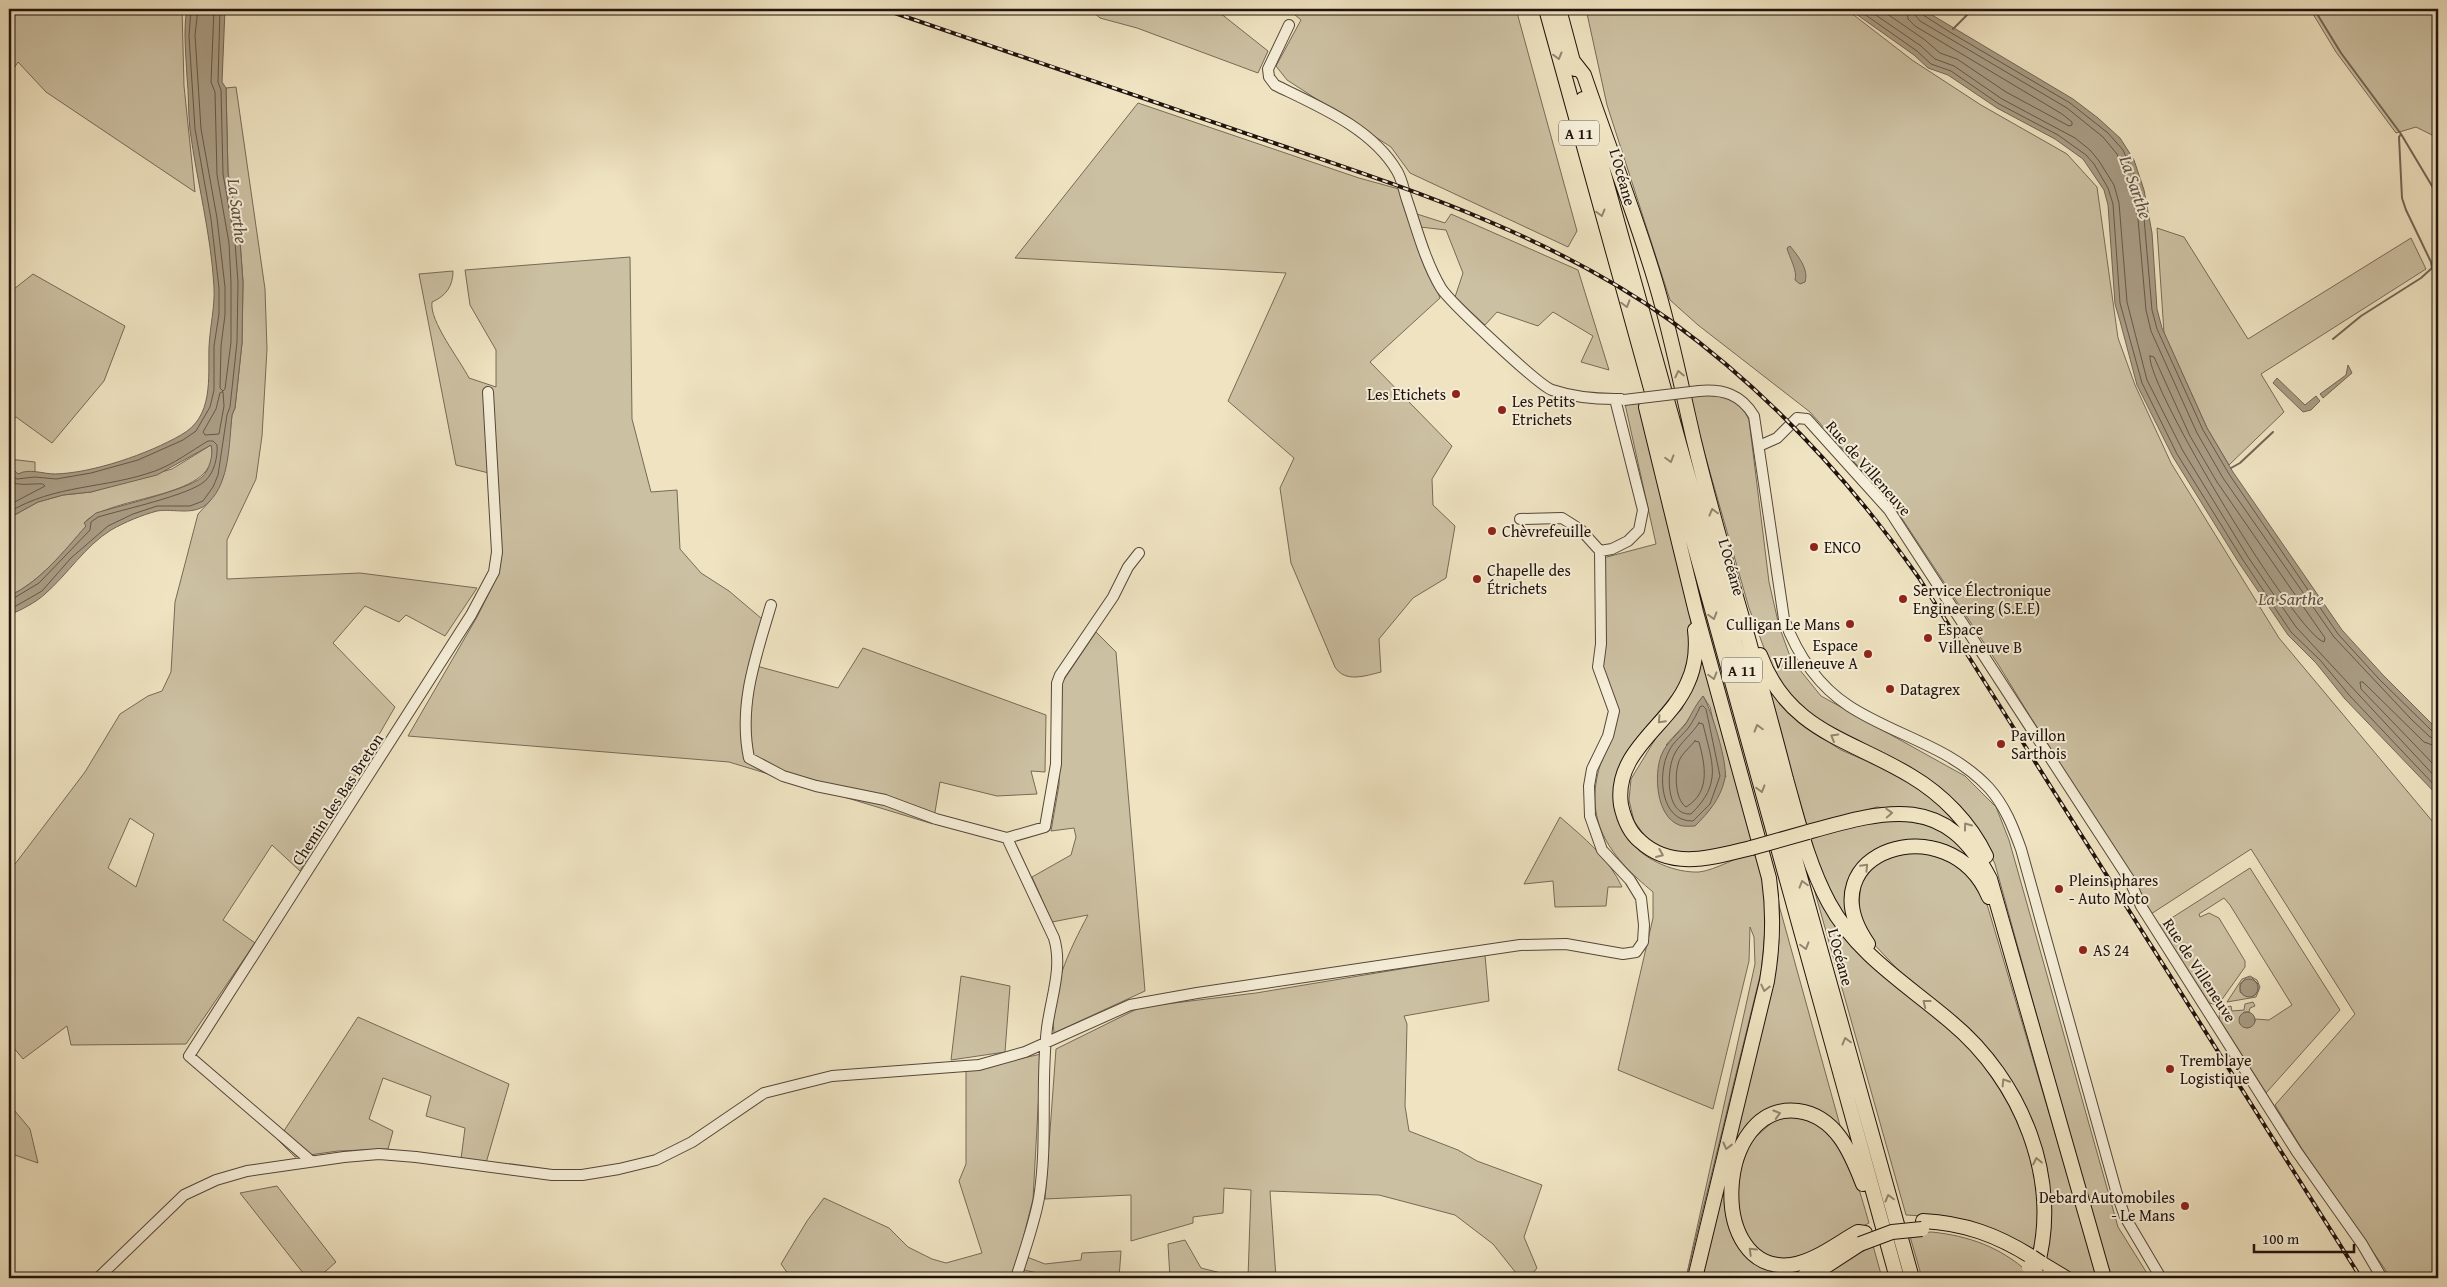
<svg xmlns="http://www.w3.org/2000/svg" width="2447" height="1287" font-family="'Gentium Book Plus',serif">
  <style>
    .green { fill: #ccc0a2; stroke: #766a58; fill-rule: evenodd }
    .water { fill: #a99c84; stroke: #726554 }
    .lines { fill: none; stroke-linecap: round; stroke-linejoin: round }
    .shore { stroke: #645848; stroke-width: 1 }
    .stream { stroke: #726554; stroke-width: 2 }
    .minor-casing { stroke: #54473a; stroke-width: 12 }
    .highway-casing { stroke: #20130d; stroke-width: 16 }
    .minor { stroke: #f5edd7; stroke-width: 10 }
    .highway { stroke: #efe3c1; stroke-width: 14 }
    .rail-casing { stroke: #20130d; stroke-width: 4 }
    .rail { stroke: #f5edd7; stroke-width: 2; stroke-dasharray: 5.5; stroke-linecap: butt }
    .minor-bridge-casing { stroke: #54473a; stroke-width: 12; stroke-linecap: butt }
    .highway-bridge-casing { stroke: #20130d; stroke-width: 16; stroke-linecap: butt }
    .minor-bridge { stroke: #f5edd7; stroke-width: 10 }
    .highway-bridge { stroke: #efe3c1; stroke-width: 14 }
    .oneway { stroke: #928570 }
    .poi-dot { fill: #8f2418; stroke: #f5edd7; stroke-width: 2 }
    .labels { text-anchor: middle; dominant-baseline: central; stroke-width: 4; stroke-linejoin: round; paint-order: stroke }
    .shield { fill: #f5edd7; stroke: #60544a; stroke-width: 1 }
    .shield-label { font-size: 15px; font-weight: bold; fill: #20130d }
    .street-label { font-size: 16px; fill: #20130d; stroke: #f5edd7 }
    .poi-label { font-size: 16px; fill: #20130d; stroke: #f5edd7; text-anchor: start }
    .water-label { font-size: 18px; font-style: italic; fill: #5e5143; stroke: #f5edd7 }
  </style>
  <rect width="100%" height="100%" fill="#efe3c1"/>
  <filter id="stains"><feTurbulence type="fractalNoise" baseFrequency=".004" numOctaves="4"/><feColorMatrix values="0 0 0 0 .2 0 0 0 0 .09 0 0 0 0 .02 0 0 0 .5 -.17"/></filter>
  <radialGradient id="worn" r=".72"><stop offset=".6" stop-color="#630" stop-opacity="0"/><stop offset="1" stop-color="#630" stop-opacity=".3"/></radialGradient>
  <path class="green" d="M9,9H182L184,86L195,192L46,92L18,62L9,76Z
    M1090,9H1215L1268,51L1258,73L1137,28L1100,18Z
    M1288,9H1516L1577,231L1568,247L1410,173L1391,147L1287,80L1276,66L1301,20Z
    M1586,9H1846L1912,60L1981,105L2067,154L2097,187L2118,338L2135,385L2171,463L2279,638L2438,828V1270L2431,1278H2391L2302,1149L2275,1105L2355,1014L2251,849L2151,914L1998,664L1895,508L1810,412L1698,325L1670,300L1607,105Z
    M2310,9H2438V138L2416,127L2396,133L2336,52Z
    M236,87L265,289L267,349L262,436L256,479L227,540V579L360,573L477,588L445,636L406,615L399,622L365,606L333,643L395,707L300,871L272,845L223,920L255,943L186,1044L71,1045L67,1026L23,1059L9,1042V872L85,772L120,714L148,696L162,691L171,672L175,602L198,514L210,501L227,460L232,415L235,408L242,343L243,282L240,241L228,173L226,88ZM130,818L154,834L136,887L108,868Z
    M1138,103L1359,178L1399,189L1440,298L1370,362L1452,446L1432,479L1433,505L1455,526L1446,578L1413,598L1379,639L1381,672C1365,676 1345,683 1335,667L1291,563L1280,488L1294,458L1228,401L1286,273L1015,258Z
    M1417,214L1445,223L1451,214L1578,270L1609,370L1581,362L1593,336L1553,312L1538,326L1497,312L1485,325L1455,297L1463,273L1446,230L1420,227Z
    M2157,228L2184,237L2248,339L2411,238L2426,269L2261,374L2284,412L2229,465L2207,428L2164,333Z
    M630,257L632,419L651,492L677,490L680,549L701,573L729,591L762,619L749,664L838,688L863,648L1046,715L1045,772L1031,771L1037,794L997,796L940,782L933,824L729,762L408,736L477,617L499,573L497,475L456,465L419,274L453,271C453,286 446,296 432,302C429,321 460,360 469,378L496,387V350L470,305L465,270Z
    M33,274L125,326L104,381L52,443L16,417L9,422V293Z
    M1712,394C1732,397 1740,401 1749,420L1769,582L1779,626L1791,659L1821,696L1965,776L1996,807L2009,840L2118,1227L2150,1278H2109L1995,864L1987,846L1968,820L1818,723L1794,701L1773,672L1749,608L1688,396Z
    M1638,402C1650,451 1662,500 1674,550C1682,581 1693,614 1692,646C1688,709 1605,739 1615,805C1618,820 1622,832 1632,843C1646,861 1676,873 1699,872C1716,870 1739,856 1756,851C1768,894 1766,929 1761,972L1686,1278L1755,964L1754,937L1750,927L1749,961L1713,1109L1618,1070L1653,918V892C1612,858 1584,824 1599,769C1602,757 1614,741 1613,730C1612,711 1606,692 1604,673C1600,636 1604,596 1603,558L1656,544L1625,404Z
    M211,445C225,500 109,494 84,523L87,526C64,551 40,582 9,596V518L38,502L63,495L91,492L172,469Z
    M9,459L35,462V472L18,474L9,471Z
    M1096,632L1116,652L1145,991L1054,1033C1049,991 1069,951 1088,915L1052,922L1032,877L1071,855L1076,837L1074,828L1051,831L1059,785L1061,684Z
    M1703,656L1756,841L1714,852L1688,855L1660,848L1645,836L1634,821L1629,800L1631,779L1659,733L1682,709ZM1703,696L1710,707L1726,777L1666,745L1686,723Z
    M1762,674L1773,694L1811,731L1841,750L1910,780L1945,806L1973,843L1933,814L1877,807L1807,827Z
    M1560,817C1584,838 1608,857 1622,887H1608L1606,906L1555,907L1553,881L1524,884Z
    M1885,820C1927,820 1953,831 1977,867C1970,861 1962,852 1953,848C1925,835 1887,835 1864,860C1857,867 1849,875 1848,885C1846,897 1853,922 1855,935L1824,882L1809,837Z
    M1926,850L1960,864L1986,901L2098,1278H2073L2042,1258L2046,1219L2018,1097L1870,940L1858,918L1861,881L1880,859Z
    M2250,868L2340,1010L2266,1093L2219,1019L2220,1009L2231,1006L2232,1011L2244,1010L2245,1004L2253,1002L2255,1006L2250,1008L2249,1012H2244L2240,1024L2247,1028L2255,1022V1019L2269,1020L2292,1005L2230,905L2224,898L2199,914L2200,917L2209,913L2219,918L2245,961V967L2218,1005L2209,1003L2159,926Z
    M1809,871L1820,898L1962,1035L2007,1090L2038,1176L2039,1226L2034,1253L1983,1225L1941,1217L1906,1215Z
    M1772,880L1841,1129L1772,1108L1758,1115L1750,1124L1729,1222L1736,1240L1750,1259L1764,1268L1785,1271L1809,1265L1795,1278H1698L1754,1051Z
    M1485,955L1489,1001L1404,1016L1407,1024L1405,1106L1409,1131L1458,1150L1477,1161L1542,1185L1524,1237L1537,1268L1529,1278H1520L1493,1244L1455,1215L1379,1195L1270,1191L1276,1278H1248L1251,1190L1224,1188L1223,1213L1193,1217V1223L1131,1241V1195L1045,1199L1056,1049L1141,1007L1256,993Z
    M961,976L1010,986L1005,1052L951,1060Z
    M2250,976L2257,980L2260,987L2256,997L2227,1002L2242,979ZM2246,978H2252L2258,984V991L2254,996H2245L2240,992V984Z
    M358,1017L509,1084L486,1163L461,1159L465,1128L426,1116L431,1096L383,1078L369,1119L393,1131L388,1149L338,1151L295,1157L278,1140Z
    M1041,1054L1033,1199L1013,1278H791L781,1264L807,1221L824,1198L889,1228L908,1247L932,1259L946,1263L982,1253L959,1181L966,1164V1071Z
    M9,1104L30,1129L38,1163L9,1153Z
    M1793,1116C1800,1118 1808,1119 1815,1123C1847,1137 1860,1193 1869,1223L1815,1251L1787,1260L1766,1258L1751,1246L1737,1214L1739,1173L1751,1141L1777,1118Z
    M277,1186L336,1262L318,1278H307L240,1193Z
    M1932,1232C1969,1236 2000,1247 2028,1272L2025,1278H1922L1909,1233Z
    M1185,1240L1201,1268L1241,1278H1170L1168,1244Z
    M1872,1242L1882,1278H1822L1826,1274Z
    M1121,1251L1119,1278H1046V1275L1024,1270L1027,1257L1045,1264L1081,1260L1082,1253Z"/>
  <path class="water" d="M187,9H225L222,82L226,88L228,173L240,241L243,282L242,343L235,408L232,415C229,443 230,481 209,502C195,517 174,508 157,511C142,515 125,522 111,530C85,546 68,574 45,594C35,603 21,610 9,615V596C40,582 64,551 86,526L84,523L96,513C118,506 188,490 202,477C209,471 214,454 211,445L157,475L91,492L63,495L38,502L9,518V471L13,469L18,474C29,468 43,474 55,474C93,473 148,454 181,435C214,417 208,378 209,347C210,326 215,307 214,287C211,233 197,182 190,130C188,112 189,94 187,77C186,54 183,31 187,9Z
    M1849,9H1922L2073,99L2098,118L2120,138L2134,160L2144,190L2152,233L2157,309L2162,328L2207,428L2233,472L2342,630L2383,675L2438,730V796L2345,699L2316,663L2288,635L2239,563L2173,457L2137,385L2120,321L2115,304L2108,205L2104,190L2083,159L2055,139L1997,108L1948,75L1928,68L1914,55Z
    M1790,246C1798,256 1809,269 1805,282L1800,284L1795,280C1798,271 1789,257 1787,248Z
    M2348,365L2352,373L2323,398L2320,394L2346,375Z
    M2277,378L2305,405L2316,396L2320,401L2311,410L2303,412L2273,383Z
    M1703,696C1711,708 1728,764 1725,778C1721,798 1709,812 1695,826C1690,826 1683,827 1679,825C1656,816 1654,775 1661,756C1666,742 1679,734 1687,722C1692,713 1696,704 1703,696Z
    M2240 988a9 9 0 1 1 18 0a9 9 0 1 1-18 0Z
    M2239 1020a8 8 0 1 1 16 0a8 8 0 1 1-16 0Z"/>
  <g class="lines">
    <path class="shore" d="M198,9L195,35L201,129L217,218L225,287V315L221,346L220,388L223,391L225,389L231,342V282L229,243L217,175L215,92L211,82L214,9
      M1857,9L1917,51L1931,64L1951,71L1999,104L2058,135L2086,155L2094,164L2108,188L2113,204L2120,303L2142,383L2177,454L2243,560L2291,632L2320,660L2350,696L2438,789
      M1867,9L1921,46L1935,59L1954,66L2002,99L2075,138L2090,150L2099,161L2114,185L2119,203L2127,302L2147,380L2183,451L2248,557L2296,627L2438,780
      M1880,9L1925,40L1940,53L1957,59L2006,92L2069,126L2072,125V122L2062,114L1915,26L1908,19L1907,9
      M1914,9L1915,15L1920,21L2067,108L2103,137L2117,154L2133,193L2138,219L2146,310L2151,331L2197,433L2223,478L2334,637L2411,719L2430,737L2438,740
      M1920,9L1923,15L1953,34L2070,103L2108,133L2123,150L2134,175L2144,218L2152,310L2157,329L2203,430L2229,474L2338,634L2379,679L2433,732L2438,733
      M2150,356L2154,357L2190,436L2217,482L2325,638L2324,642C2297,635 2146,386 2150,356Z
      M223,392L224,406L219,434L205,435L203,432L216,409L220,393Z
      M9,475L17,479L35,477L56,479L91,473L138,460L183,440L196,431L210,407L214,390V346L219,314V288L211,219L195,129L189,36L191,9
      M9,481C19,487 32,483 43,484L45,486L9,505
      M9,512C56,484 105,489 155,471C174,464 191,451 208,441H213L217,445C218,457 214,473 205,481C190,495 121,510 98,517L91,522L90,530L39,583L9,601
      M9,610L42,591L71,558L108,526L133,514L157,506H190L203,501L213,487L218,475L227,415L230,407L237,342L238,282L235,242L223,174L221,90L218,82L220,9
      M1703,706L1706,709L1720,776L1710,804L1693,821C1660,822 1657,773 1669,751C1673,742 1683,735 1689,727C1693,721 1697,714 1700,707Z
      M1699,723L1703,724C1712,763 1723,783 1691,814C1665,816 1666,769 1675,753C1681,742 1692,734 1699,723Z
      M1695,741L1699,742C1705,765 1711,792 1686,807C1674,799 1674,768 1681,757C1685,751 1691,746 1695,741Z
      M2438,747L2424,742L2363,682H2360L2361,689L2438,769"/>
    <path class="stream" d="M2314,9L2341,53L2401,134L2438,196
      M1953,29L1973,9
      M2333,339L2361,316L2421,278L2432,268L2431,262L2406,210L2402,198L2399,137L2401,134
      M2231,468L2240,463L2273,432"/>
    <defs>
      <path id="minor" d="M1289,25L1268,69L1269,77L1275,85C1318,106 1372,128 1397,171C1402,179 1404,191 1407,200C1417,229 1425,261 1441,288C1449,301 1538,385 1552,390C1573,397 1593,399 1615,399
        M1699,391C1723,389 1741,394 1754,416L1784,619C1797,654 1817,685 1849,706C1895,736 1950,746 1989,788C2005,806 2013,827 2021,849L2117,1194L2125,1217L2161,1278
        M1759,446L1777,438L1797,418L1807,419L1889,510L2129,879L2141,906L2297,1152L2362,1244L2382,1278
        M1600,551L1612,549L1628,541L1639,530L1643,510L1615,399H1621
        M771,605C756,656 738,705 749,758L783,776L816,786L885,800L936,819L1007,838L1054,938C1063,968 1051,997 1047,1028C1040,1084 1048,1142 1039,1198C1034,1225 1024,1252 1016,1278
        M1007,838L1045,827L1056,764L1057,683L1060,675L1113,597L1128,567L1139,553
        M311,1161L189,1056L471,615L494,572L497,552L488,392
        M98,1278L184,1195L216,1180L247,1171L344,1157L379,1154L416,1157L552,1175H582L619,1169L656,1160L692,1142L764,1093L832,1076L979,1065L1025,1052L1130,1005L1197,993L1520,945L1566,944L1623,954L1636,952L1643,942L1644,925L1641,898L1630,880L1602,850L1590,816L1589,786L1592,769L1608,736L1614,711L1598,667L1601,644L1600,551L1581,530L1562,518L1520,519"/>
      <path id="highway" d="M1546,9L1897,1278
        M1559,9L1575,69
        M1573,61L1584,75C1608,146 1636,215 1657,287C1672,338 1682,390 1694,441C1710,507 1729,573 1748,638C1761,685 1774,732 1786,779C1798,821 1808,864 1829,903C1857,955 1908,985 1951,1022C2021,1080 2063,1180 2036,1270
        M1583,99L1912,1278
        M1646,407L1696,612L1769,878C1774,913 1773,946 1767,981L1695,1278
        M1695,630C1697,647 1695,667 1688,682C1670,726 1613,751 1621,805C1624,819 1629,832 1640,841C1672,871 1714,857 1751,848
        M1760,655C1788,731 1850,739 1911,776C1943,795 1970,823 1986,856
        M1808,832C1886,810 1946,792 1990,879L2104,1278
        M1868,944C1803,851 1950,804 1989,897
        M1863,1184C1851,1153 1836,1116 1798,1111C1715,1101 1706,1275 1791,1265C1814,1262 1838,1243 1858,1232L1865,1233
        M1923,1221C1964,1223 1997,1235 2032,1257
        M2041,1263L2066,1278
        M1823,1268L1860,1244
        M1802,1278L1828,1256"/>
    </defs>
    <use href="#minor" class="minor-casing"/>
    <use href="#highway" class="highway-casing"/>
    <use href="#minor" class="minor"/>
    <use href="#highway" class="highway"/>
    <defs>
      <path id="rail" d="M883,9C1013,53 1143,98 1274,143C1412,190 1551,235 1671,321C1768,392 1850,480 1919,578L2361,1278"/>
    </defs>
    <use href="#rail" class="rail-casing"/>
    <use href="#rail" class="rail"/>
    <defs>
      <path id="minor-bridge" d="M1624,400L1699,391"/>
      <path id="highway-bridge" d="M1751,848L1808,832
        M1860,1244L1892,1232L1922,1229
        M2032,1257L2041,1263
        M2029,1267L2038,1276"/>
    </defs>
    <use href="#minor-bridge" class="minor-bridge-casing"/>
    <use href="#highway-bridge" class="highway-bridge-casing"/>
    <use href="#minor-bridge" class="minor-bridge"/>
    <use href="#highway-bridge" class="highway-bridge"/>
  </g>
  <defs><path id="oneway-chevron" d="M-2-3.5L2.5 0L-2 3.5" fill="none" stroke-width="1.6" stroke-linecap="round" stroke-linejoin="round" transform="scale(1.25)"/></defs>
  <g class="oneway">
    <use href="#oneway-chevron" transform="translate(1558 56) rotate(75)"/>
    <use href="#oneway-chevron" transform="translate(1601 213) rotate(75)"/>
    <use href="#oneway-chevron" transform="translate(1626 304) rotate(74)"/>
    <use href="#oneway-chevron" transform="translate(1679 374) rotate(-103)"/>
    <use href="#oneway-chevron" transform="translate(1670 459) rotate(74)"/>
    <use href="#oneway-chevron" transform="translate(1713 512) rotate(-105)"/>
    <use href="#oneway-chevron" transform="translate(1713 616) rotate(74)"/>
    <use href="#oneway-chevron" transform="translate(1713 676) rotate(74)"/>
    <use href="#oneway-chevron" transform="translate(1661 720) rotate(133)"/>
    <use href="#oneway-chevron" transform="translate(1758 728) rotate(-106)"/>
    <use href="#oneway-chevron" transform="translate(1834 737) rotate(-150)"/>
    <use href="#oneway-chevron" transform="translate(1761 789) rotate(74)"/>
    <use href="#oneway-chevron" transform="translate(1889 813) rotate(-3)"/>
    <use href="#oneway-chevron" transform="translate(1967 826) rotate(-126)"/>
    <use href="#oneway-chevron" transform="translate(1660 854) rotate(23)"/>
    <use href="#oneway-chevron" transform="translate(1865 867) rotate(-46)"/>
    <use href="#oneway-chevron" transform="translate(1803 884) rotate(-106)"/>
    <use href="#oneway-chevron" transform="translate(1805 946) rotate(74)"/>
    <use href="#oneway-chevron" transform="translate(1765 988) rotate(103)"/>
    <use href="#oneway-chevron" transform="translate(1926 1003) rotate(-142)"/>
    <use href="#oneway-chevron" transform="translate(1846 1041) rotate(-105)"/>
    <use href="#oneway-chevron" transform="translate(2005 1082) rotate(-122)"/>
    <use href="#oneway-chevron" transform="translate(1777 1114) rotate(-16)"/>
    <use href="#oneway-chevron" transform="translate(1727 1146) rotate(104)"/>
    <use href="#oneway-chevron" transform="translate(2037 1161) rotate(-102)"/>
    <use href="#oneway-chevron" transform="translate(1889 1198) rotate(-105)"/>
    <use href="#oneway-chevron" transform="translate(1752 1251) rotate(-136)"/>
  </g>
  <g class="poi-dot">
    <circle cx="1456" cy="394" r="5"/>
    <circle cx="1502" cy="410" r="5"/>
    <circle cx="1492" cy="531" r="5"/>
    <circle cx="1814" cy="547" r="5"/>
    <circle cx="1477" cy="579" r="5"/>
    <circle cx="1903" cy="599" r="5"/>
    <circle cx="1850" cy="624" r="5"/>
    <circle cx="1928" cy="638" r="5"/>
    <circle cx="1868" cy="654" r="5"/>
    <circle cx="1890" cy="689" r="5"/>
    <circle cx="2001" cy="744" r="5"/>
    <circle cx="2059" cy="889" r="5"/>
    <circle cx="2083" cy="950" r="5"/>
    <circle cx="2170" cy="1069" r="5"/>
    <circle cx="2185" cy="1206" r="5"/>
  </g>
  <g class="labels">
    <g class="shield">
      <rect x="1559" y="120.5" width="40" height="25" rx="4"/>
      <rect x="1722" y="657.5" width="40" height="25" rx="4"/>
    </g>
    <g class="shield-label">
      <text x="1579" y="133">A 11</text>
      <text x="1742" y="670">A 11</text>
    </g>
    <g class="street-label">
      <text transform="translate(1623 177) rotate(74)">L’Océane</text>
      <text transform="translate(1869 468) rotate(49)">Rue de Villeneuve</text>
      <text transform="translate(1732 567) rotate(74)">L’Océane</text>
      <text transform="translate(337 799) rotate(-57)">Chemin des Bas Breton</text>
      <text transform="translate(1841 957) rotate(75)">L’Océane</text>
      <text transform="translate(2200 970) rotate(57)">Rue de Villeneuve</text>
    </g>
    <g class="poi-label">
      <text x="1446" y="394" text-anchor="end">Les Etichets</text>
      <text x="1512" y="401">Les Petits<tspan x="1512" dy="18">Etrichets</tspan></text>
      <text x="1502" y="531">Chèvrefeuille</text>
      <text x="1824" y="547">ENCO</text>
      <text x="1487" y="570">Chapelle des<tspan x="1487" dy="18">Étrichets</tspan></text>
      <text x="1913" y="590">Service Électronique<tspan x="1913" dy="18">Engineering (S.E.E)</tspan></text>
      <text x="1840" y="624" text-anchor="end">Culligan Le Mans</text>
      <text x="1938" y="629">Espace<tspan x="1938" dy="18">Villeneuve B</tspan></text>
      <text x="1858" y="645" text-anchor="end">Espace<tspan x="1858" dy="18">Villeneuve A</tspan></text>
      <text x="1900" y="689">Datagrex</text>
      <text x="2011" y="735">Pavillon<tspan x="2011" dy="18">Sarthois</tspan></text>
      <text x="2069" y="880">Pleins phares<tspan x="2069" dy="18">- Auto Moto</tspan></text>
      <text x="2093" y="950">AS 24</text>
      <text x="2180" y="1060">Tremblaye<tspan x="2180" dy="18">Logistique</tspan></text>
      <text x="2175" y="1197" text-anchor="end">Debard Automobiles<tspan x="2175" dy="18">- Le Mans</tspan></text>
    </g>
    <g class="water-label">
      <text transform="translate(2136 187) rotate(71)">La Sarthe</text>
      <text transform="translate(238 211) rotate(83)">La Sarthe</text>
      <text x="2291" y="598">La Sarthe</text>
    </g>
  </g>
  <rect width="2447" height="1287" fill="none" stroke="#efe3c1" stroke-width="30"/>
  <rect x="10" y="10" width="2427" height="1267" fill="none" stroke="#20130d" stroke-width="2.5"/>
  <rect x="15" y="15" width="2417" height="1257" fill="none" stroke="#20130d"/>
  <path d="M2254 1244v8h100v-8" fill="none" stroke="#20130d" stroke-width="2.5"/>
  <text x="2262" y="1244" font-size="15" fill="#20130d" stroke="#f5edd7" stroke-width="4" paint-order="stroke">100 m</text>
  <rect width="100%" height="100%" filter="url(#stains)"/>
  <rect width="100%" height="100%" fill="url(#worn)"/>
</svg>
